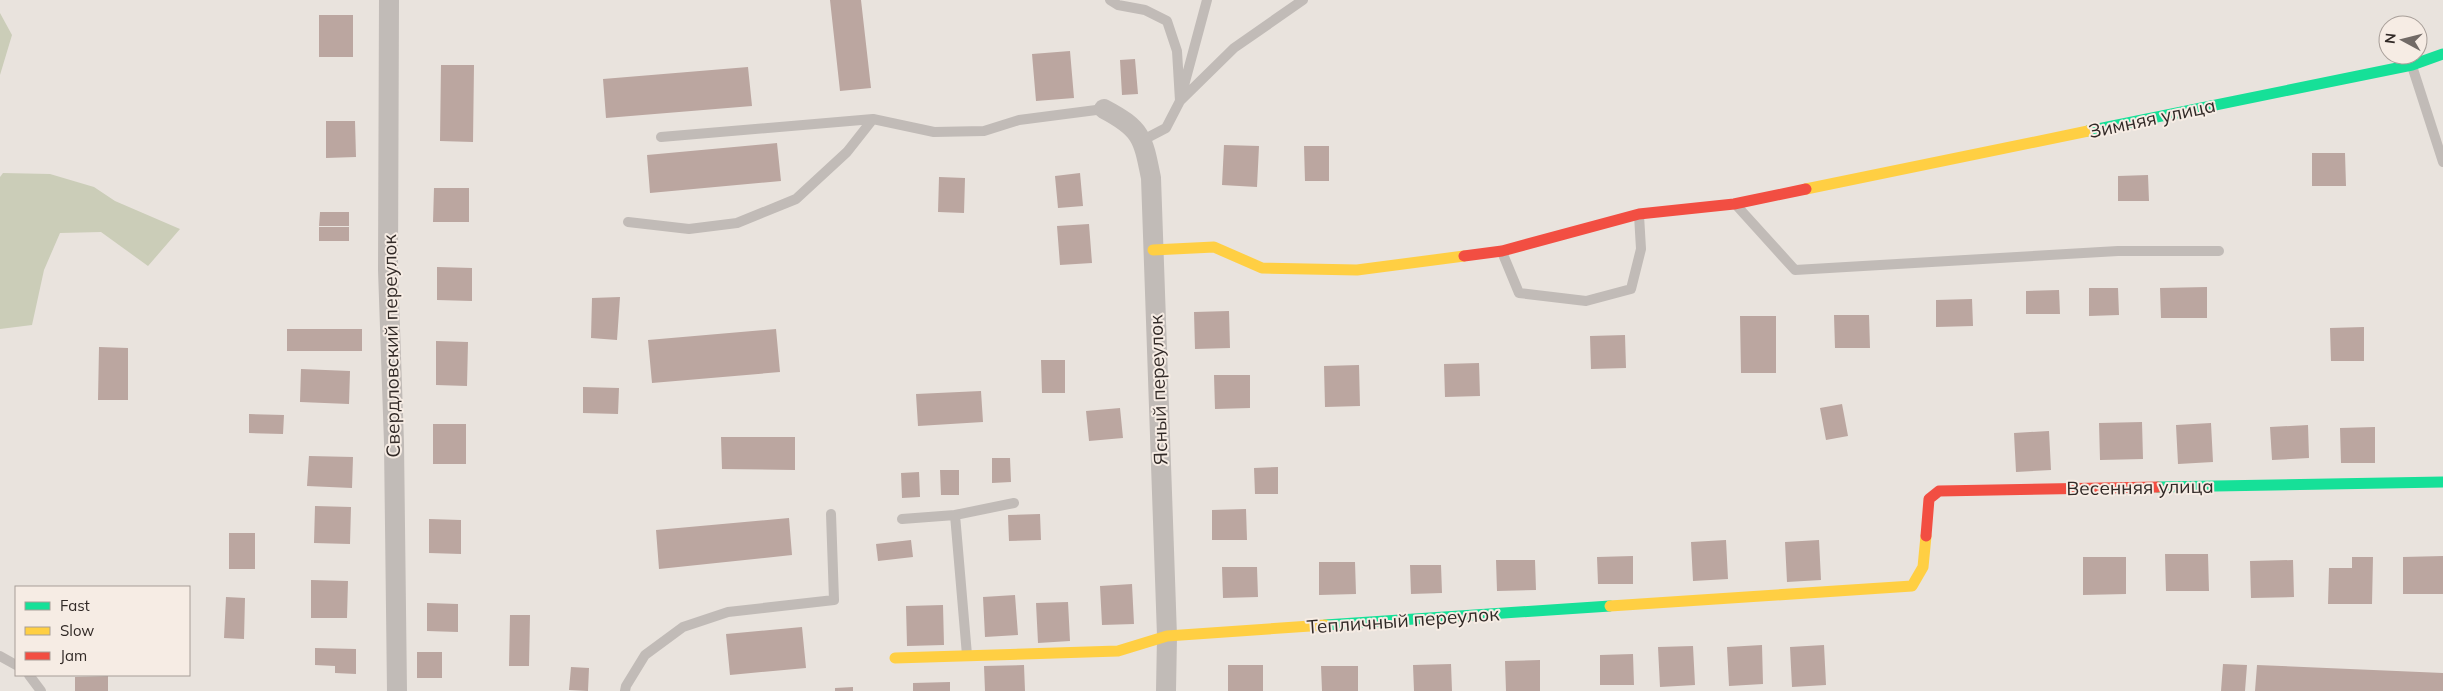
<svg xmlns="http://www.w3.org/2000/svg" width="2443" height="691" font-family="Mulish,sans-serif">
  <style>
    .green { fill: #cbcdb8 }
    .building { fill: #bba6a0 }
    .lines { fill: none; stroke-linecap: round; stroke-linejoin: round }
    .lane { stroke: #c1bbb7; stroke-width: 10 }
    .street { stroke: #c1bbb7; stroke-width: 20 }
    .fast { stroke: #16e098; stroke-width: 11 }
    .slow { stroke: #ffcf43; stroke-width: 11 }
    .jam { stroke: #f24e42; stroke-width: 11 }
    .labels { text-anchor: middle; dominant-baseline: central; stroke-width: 4; stroke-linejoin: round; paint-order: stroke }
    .street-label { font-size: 19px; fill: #312926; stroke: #f6ece4 }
  </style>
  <rect width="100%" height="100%" fill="#e9e3dd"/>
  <path class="green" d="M0,13L12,35L0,75Z
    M3,173L50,174L94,187L115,201L180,229L148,266L101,232L60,233L44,270L32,325L0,329V177Z"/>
  <path class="building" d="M830,0H861L871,88L840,91Z
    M319,15H353V57H319Z
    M1070,51L1074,98L1036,101L1032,54Z
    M1135,59L1138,94L1122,95L1120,60Z
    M441,65H474L473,142L440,141Z
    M748,67L752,106L606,118L603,79Z
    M326,121H355L356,157L326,158Z
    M777,143L781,181L650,193L647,155Z
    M1224,145L1259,146L1257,187L1222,185Z
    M1304,146H1329V181H1305Z
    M2312,153H2345L2346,186H2312Z
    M1080,173L1083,206L1058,208L1055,176Z
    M2148,175L2149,201H2118V176Z
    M939,177L965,178L964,213L938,212Z
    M434,188H469V222H433Z
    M320,212H349V226H319Z
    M1089,224L1092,263L1060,265L1057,226Z
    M319,227H349V241H319Z
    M437,267L472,268V301L437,300Z
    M2207,287V318H2161L2160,288Z
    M2089,288H2118L2119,315L2089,316Z
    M2059,290L2060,314H2026V291Z
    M620,297L617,340L591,338L592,298Z
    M1972,299L1973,326L1936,327V300Z
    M1229,311L1230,348L1195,349L1194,312Z
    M1834,315H1869L1870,348H1835Z
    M1740,316H1776V373H1741Z
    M2364,327V361H2331L2330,328Z
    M287,329H362V351H287Z
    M776,329L780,372L652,383L648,340Z
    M1625,335L1626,368L1591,369L1590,336Z
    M436,341L468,342L467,386L436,385Z
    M99,347L128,348V400H98Z
    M1041,360H1065V393H1042Z
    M1479,363L1480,396L1445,397L1444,364Z
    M1359,365L1360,406L1325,407L1324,366Z
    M301,369L350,371L349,404L300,402Z
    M1214,375H1250V408L1215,409Z
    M583,387L619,388L618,414L583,413Z
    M981,391L983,422L918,426L916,394Z
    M1842,404L1848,436L1826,440L1820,408Z
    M1120,408L1123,438L1089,441L1086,411Z
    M249,414L284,415L283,434L249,433Z
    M2142,422L2143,459L2100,460L2099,423Z
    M2211,423L2213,462L2178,464L2176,425Z
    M433,424H466V464H433Z
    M2308,425L2309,458L2272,460L2270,427Z
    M2375,427V463H2341L2340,428Z
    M2049,431L2051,470L2016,472L2014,433Z
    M721,437H795V470L722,469Z
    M309,456L353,457L352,488L307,486Z
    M992,458H1010L1011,482L992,483Z
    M1278,467V494H1255L1254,468Z
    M940,470H959V495H941Z
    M919,472L920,497L902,498L901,473Z
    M315,506L351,507L350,544L314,543Z
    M1246,509L1247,540H1212V510Z
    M1040,514L1041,540L1009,541L1008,515Z
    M789,518L792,555L659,569L656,530Z
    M429,519L461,520V554L429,553Z
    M229,533H255V569H229Z
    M911,540L913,557L878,561L876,544Z
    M1726,540L1728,579L1693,581L1691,542Z
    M1819,540L1821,580L1787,582L1785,542Z
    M2165,554H2208L2209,591H2166Z
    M1633,556V584H1598L1597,557Z
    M2443,556V594H2403V557Z
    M2083,557H2126V594L2083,595Z
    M2352,557H2373L2372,604H2328L2329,568H2352Z
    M1496,560H1535L1536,590L1497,591Z
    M2293,560L2294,597L2251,598L2250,561Z
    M1319,562H1355L1356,594L1319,595Z
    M1410,565H1441L1442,593L1411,594Z
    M1222,567H1257L1258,597L1223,598Z
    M311,580L348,581L347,618H311Z
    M1132,584L1134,624L1102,625L1100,586Z
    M1015,595L1018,635L985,637L983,597Z
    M226,597L245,598L244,639L224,638Z
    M1068,602L1070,641L1038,643L1036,603Z
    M427,603L458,604V632L427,631Z
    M943,605L944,645L907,646L906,606Z
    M510,615H530L529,666H509Z
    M802,627L806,668L730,675L726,634Z
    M1762,645L1763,684L1729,686L1727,647Z
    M1824,645L1826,685L1792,687L1790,647Z
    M1693,646L1695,685L1660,687L1658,647Z
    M315,648L356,649V674L335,673V666L315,665Z
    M417,652H442V678H417Z
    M1633,654L1634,685H1600V655Z
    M1540,660V691H1506L1505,661Z
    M1451,664L1452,691H1414L1413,665Z
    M2223,664L2247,665L2245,691H2221Z
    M1024,665L1025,691H985L984,666Z
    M1228,665H1263V691H1228Z
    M2257,665L2443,673V691H2255Z
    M1321,666H1358V691H1322Z
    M571,667L589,668L588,691L569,690Z
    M108,676V691H75V677Z
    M950,682V691H913V683Z
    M853,687V691H835V688Z"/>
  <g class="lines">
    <path class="lane" d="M1110,0L1118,5L1145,10L1167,21L1177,51L1180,101L1166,128L1143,140
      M2412,66L2443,162
      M1182,93L1207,0
      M1180,101L1234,48L1303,0
      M661,137L873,119
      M1737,206L1795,270L2118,251H2219
      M628,222L689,229L737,223L796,199L847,152L873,119L934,132L984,131L1019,120L1104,109
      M1502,252L1519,293L1586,301L1631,289L1641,249L1639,215
      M955,515L1014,503
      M902,519L955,515L967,655
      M0,656L16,665
      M29,675L41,691
      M625,691L626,686L645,655L683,627L728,612L834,600L831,514"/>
    <path class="street" d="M389,0L388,270L394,443L397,691
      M1104,109C1142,129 1143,138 1151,178L1167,636L1166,691"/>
    <path class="fast" d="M2088,131L2412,65L2443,54
      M2158,487L2443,482
      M1325,625L1610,606"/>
    <path class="slow" d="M1806,189L2088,131
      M1153,250L1214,247L1262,268L1357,270L1464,256
      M1610,606L1912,586L1923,567L1926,536
      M895,658L1118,651L1167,636L1325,625"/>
    <path class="jam" d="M1464,256L1502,251L1639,214L1734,204L1806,189
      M1926,536L1929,499L1939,491L2158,487"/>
  </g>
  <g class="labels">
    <g class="street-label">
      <text transform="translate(2152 118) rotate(-12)">Зимняя улица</text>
      <text transform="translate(391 346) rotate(-91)">Свердловский переулок</text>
      <text transform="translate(1158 390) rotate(-92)">Ясный переулок</text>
      <text transform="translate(2140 487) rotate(-1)">Весенняя улица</text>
      <text transform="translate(1403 620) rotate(-4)">Тепличный переулок</text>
    </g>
  </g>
  <rect x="15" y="586" width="175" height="90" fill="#f6ece4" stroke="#a79e98"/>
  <rect x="25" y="602" width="25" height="8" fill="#16e098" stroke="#a79e98"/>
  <text x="60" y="611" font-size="15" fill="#312926">Fast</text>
  <rect x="25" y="627" width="25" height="8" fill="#ffcf43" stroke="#a79e98"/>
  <text x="60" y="636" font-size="15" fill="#312926">Slow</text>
  <rect x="25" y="652" width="25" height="8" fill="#f24e42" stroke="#a79e98"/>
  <text x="60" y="661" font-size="15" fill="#312926">Jam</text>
  <g transform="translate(2403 40) rotate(277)"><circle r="24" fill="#f6ece4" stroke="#a79e98"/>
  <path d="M0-4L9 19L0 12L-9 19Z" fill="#716a66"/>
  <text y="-8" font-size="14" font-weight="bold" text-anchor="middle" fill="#312926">N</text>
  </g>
</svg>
